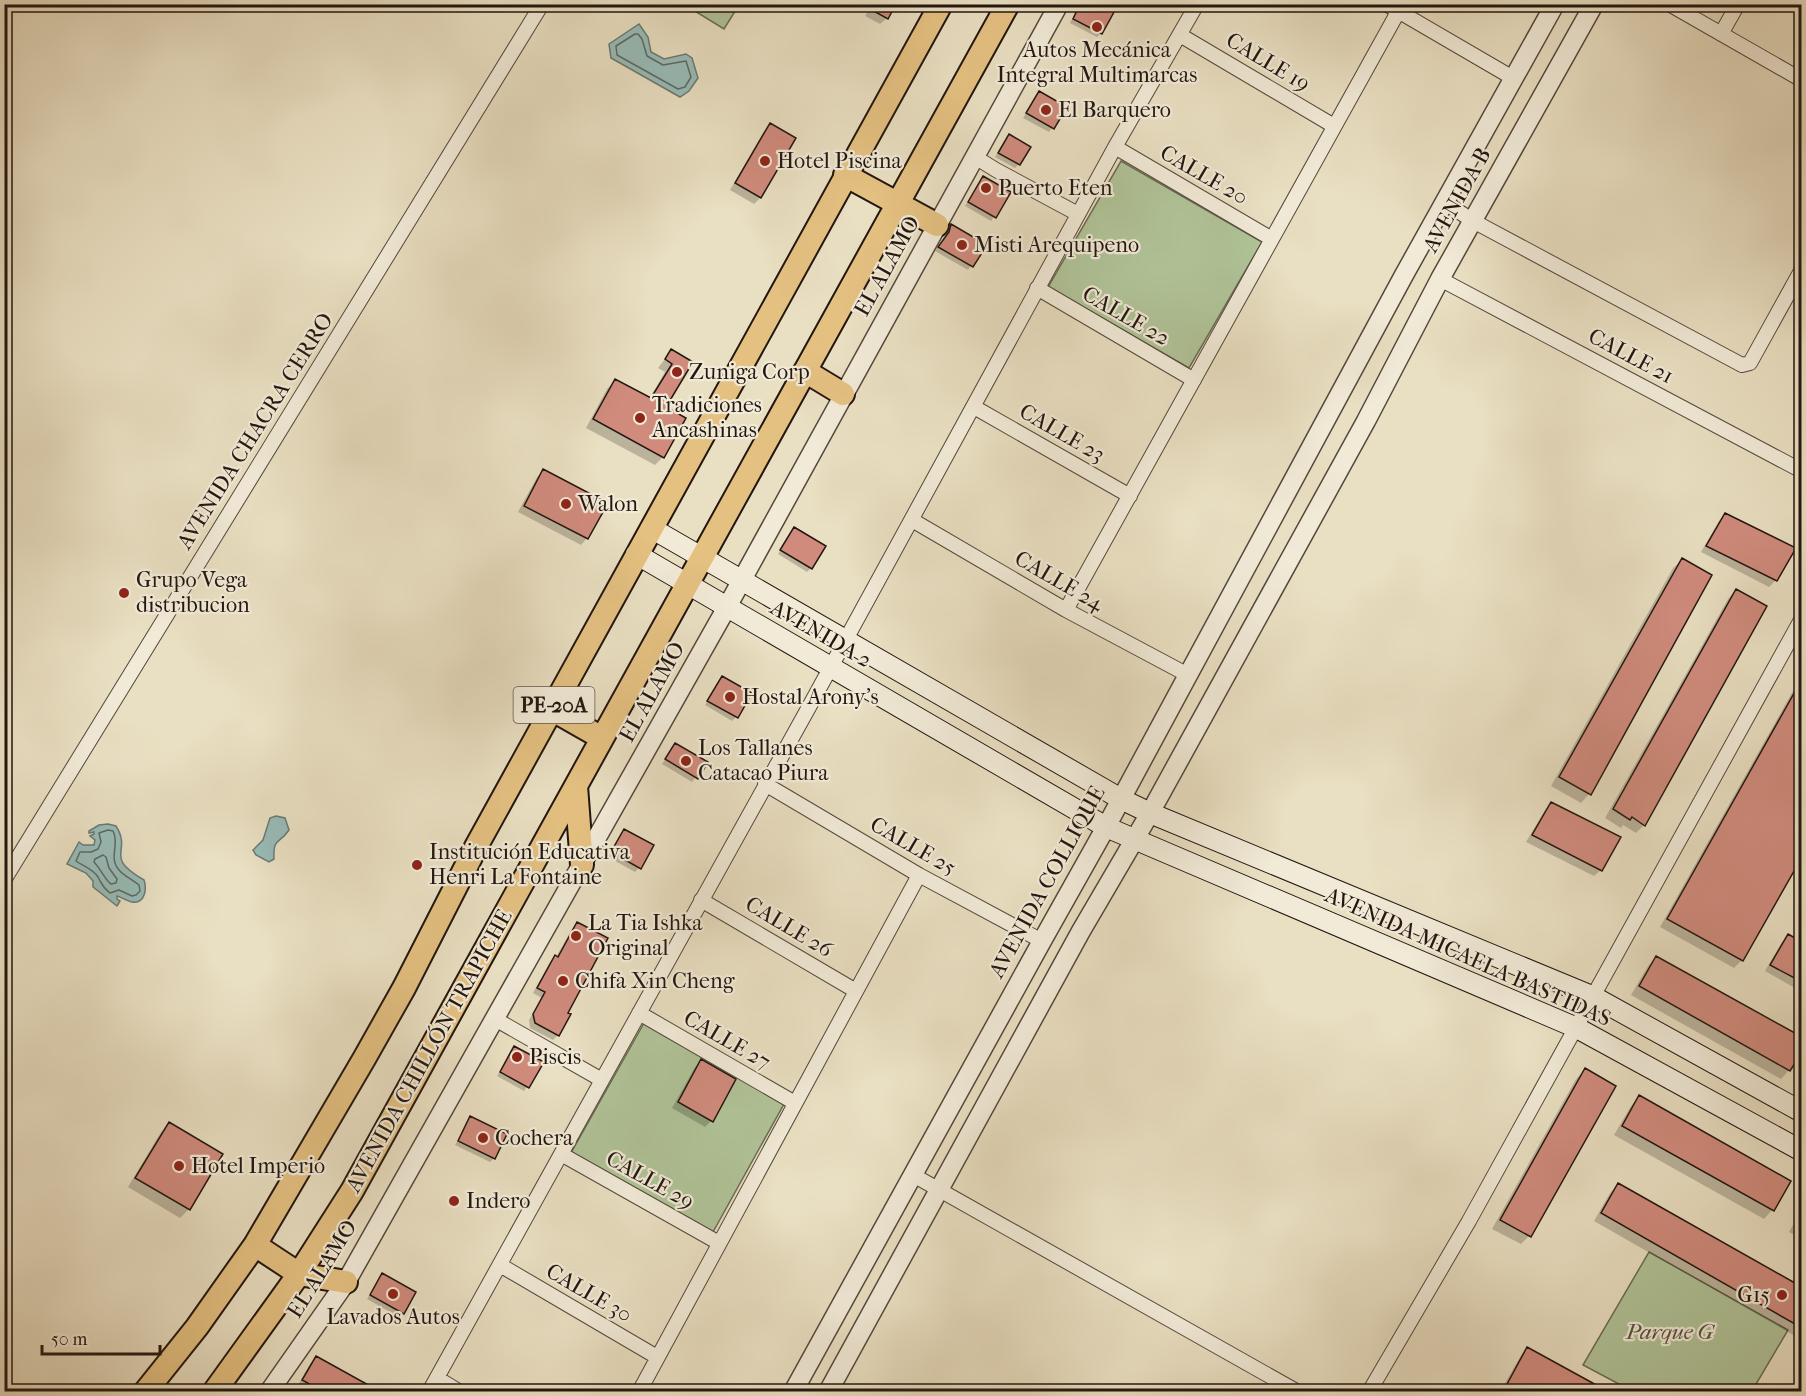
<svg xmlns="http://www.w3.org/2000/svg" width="1806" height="1396" font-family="'IM FELL French Canon',serif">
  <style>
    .green { fill: #b0c398; stroke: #696c54; stroke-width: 1.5 }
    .water { fill: #98bcb8; stroke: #697a75; stroke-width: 1.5 }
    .shadow { fill: #0003 }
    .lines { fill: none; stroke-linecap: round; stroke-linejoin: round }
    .shore { stroke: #5d6964; stroke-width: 1.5 }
    .building { fill: #d08b7d; stroke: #221610; stroke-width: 1.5 }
    .minor-casing { stroke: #54483c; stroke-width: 16 }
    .tertiary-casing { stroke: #54483c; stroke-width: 21 }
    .secondary-casing { stroke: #221610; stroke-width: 22 }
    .primary-casing { stroke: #221610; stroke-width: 26 }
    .minor { stroke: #f1ead7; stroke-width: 14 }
    .tertiary { stroke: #f1ead7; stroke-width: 18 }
    .secondary { stroke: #f1ead7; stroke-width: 20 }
    .primary { stroke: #e4c081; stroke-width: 22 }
    .poi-dot { fill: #8f2418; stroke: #f1ead7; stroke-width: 2 }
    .labels { text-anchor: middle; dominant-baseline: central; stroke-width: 4.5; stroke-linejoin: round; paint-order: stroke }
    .shield { fill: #f1ead7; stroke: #60564c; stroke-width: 1.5 }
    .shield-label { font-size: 21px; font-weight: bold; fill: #221610 }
    .poi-label { font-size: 22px; fill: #221610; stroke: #f1ead7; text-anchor: start }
    .street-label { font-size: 22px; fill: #221610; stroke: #f1ead7 }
    .park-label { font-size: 22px; font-style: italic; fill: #545340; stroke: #f1ead7 }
  </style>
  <rect width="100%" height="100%" fill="#e9dfc2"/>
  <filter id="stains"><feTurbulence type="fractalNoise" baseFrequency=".00333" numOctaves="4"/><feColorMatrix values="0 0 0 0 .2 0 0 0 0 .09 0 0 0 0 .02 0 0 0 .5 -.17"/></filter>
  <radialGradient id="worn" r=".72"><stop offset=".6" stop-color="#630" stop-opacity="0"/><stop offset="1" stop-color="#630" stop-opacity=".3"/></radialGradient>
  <path class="green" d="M685,5H739L724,29Z
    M1121,161L1262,242L1189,368L1048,287Z
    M644,1023L784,1104L713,1232L571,1153Z
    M1649,1252L1788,1330L1752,1391H1632L1583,1365Z"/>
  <path class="water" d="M639,24L648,37L651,52L664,59L686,54L692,58L698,78L689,91L680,97L611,58L609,44Z
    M276,816L285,818L289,830C279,845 273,837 274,859L269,862L256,855L253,850L263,840L270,818Z
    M108,824L116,826C133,853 102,856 144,880C147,889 145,904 132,902C127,901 121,897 117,896V899L120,901L117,906L93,887V881L86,873L67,864L79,842L83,845H94L95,840L90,836L94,834V832L89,833V831L99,825Z"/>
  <path class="shadow" d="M871,4L887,18L880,24L865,16Z
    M1080,4L1101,33L1097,37L1070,23Z
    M1039,93L1065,108L1049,132L1023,118Z
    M770,125L794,139L760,198L754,204L730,190L764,131Z
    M1009,136L1019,164L1015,168L995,157Z
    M983,178L1009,193L991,221L965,206Z
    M951,226L985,245L968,270L935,251Z
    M671,351L691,362L664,407L663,457L655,465L586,428L607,389L615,381L649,399L665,372L658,368Z
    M544,471L606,504L587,538L581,545L518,512L537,477Z
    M1726,514L1794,548L1776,580L1769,587L1701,552L1719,521Z
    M794,529L811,568L807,572L778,554Z
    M1682,560L1589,794L1581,803L1551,786L1673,568Z
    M1736,590L1644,825L1636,833L1623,825L1621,828L1605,818L1728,599Z
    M1802,675V854L1742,960L1734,968L1660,927Z
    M722,678L736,717L732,721L705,705Z
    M675,745L706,763L692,782L662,764Z
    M1551,804L1601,870L1594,876L1526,842L1545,810Z
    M624,831L639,868L635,872L608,857Z
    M577,924L566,1013L558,1035L553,1040L530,1028L529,1020L542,998L533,993L550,962L556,957L572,929Z
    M1788,936L1802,944V992L1765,971L1782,942Z
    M1656,957L1789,1070L1781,1079L1631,995L1648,966Z
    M515,1048L542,1063L524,1091L497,1076Z
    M702,1061L711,1121L705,1127L672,1108L695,1067Z
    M1585,1070L1529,1236L1521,1244L1492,1229L1576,1079Z
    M1639,1097L1772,1210L1764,1219L1614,1135L1631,1106Z
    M471,1118L494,1158L490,1162L455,1145Z
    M169,1124L189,1209L180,1218L128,1187L161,1132Z
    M1618,1185L1802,1289V1340L1594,1221L1610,1193Z
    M1802,1209V1239L1789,1232Z
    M383,1275L402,1313L399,1317L367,1299Z
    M1527,1349L1605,1392H1500L1520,1357Z
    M316,1358L363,1392H306L297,1387L310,1364Z"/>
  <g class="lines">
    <path class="shore" d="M635,34H638L642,39L647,56L663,65L686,61L691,77L685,87L678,89L617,55L616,46Z
      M108,830L113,831C120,844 108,858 119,870C124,876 133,880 139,885L140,891L136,895L132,896L119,890L110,893C102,887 102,884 98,877C93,869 83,866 76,861L80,852H91L98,849L101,842L99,833Z
      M103,855L106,857L109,868L117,879L116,883L111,884C106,881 100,868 94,862L95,859Z"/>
  </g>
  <path class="building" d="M861,4H896L888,19Z
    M1080,4H1100L1114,12L1102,34L1073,19Z
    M1039,91L1067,107L1054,129L1026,113Z
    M770,123L796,138L761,198L735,183Z
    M1009,134L1031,147L1020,165L998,153Z
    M983,176L1011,192L996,218L968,202Z
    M951,224L987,245L973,267L938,247L949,232Z
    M671,349L693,362L666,407L686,418L664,458L593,419L615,379L651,398L672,364L665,359Z
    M543,469L608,503L588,539L524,506Z
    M1725,513L1796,548L1777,581L1706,546Z
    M794,527L826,546L812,569L780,550Z
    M1682,558L1712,575L1591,795L1559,777Z
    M1736,589L1767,606L1645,826L1632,817L1630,820L1613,809Z
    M722,676L752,693L738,718L707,701Z
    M1802,679V857L1743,961L1667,919Z
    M675,743L708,762L698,779L665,759Z
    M1551,802L1621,837L1602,871L1532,835Z
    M624,829L654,845L641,869L611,852Z
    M577,922L608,938L568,1013L571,1014L559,1036L535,1023L533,1014L545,992L537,988L555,955L558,957Z
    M1788,934L1802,942V982L1770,965Z
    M1656,956L1802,1037V1052L1790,1071L1639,986Z
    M514,1046L544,1062L529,1088L500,1072Z
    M701,1059L736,1079L713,1122L678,1102Z
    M1585,1068L1616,1086L1531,1237L1500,1220Z
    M1639,1095L1791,1181L1774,1211L1622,1126Z
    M470,1116L507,1134L495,1159L458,1141Z
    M169,1122L223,1154L190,1210L135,1178Z
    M1618,1183L1802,1287V1328L1601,1213Z
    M382,1273L416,1292L404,1314L370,1295Z
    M1527,1347L1609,1392H1517L1506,1386Z
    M316,1356L381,1392H324L302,1380Z"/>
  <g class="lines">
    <defs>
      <path id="minor" d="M1386,4L1513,78
        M1669,4L1802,80
        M1721,34L1738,4
        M1180,35L1334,126
        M1115,147L1272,239
        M975,157L996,170L1078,214
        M1446,203L1473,221L1742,365L1750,363L1802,269
        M1440,279L1802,471
        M1037,288L1194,380
        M974,407L1130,496
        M912,520L1066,610L1188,675
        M1066,610L1398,12
        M765,784L919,875L1042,941
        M4,880L542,4
        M701,900L856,991
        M639,1013L795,1103
        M495,1019L602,1080
        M561,1154L719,1243
        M913,1175L1298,1392
        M500,1265L657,1357
        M437,1378L460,1392
        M429,1392L809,707L1115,147L1197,4
        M639,1392L919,875
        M1369,1392L1469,1221L1802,618"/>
      <path id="tertiary" d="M269,1392L346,1282L727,607L1059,4
        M793,1392L1042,941L1106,827L1404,275L1555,4
        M828,1392L1081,931L1150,813L1366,421L1440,279L1594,4"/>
      <path id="secondary" d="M651,528L1121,799L1150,813L1594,997L1802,1112
        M636,554L1106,827L1577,1028L1802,1151"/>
      <path id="primary" d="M845,175L937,225
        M805,371L843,394
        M551,709L602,738
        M576,786L582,865
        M255,1245L299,1274L346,1282
        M145,1392L197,1327L255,1245L364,1059L404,988L477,845L941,4
        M214,1392L299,1274L352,1191L1008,4"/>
    </defs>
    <use href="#minor" class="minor-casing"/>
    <use href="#tertiary" class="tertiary-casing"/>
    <use href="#secondary" class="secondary-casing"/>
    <use href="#primary" class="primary-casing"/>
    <use href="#minor" class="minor"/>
    <use href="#tertiary" class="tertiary"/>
    <use href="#secondary" class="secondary"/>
    <use href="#primary" class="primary"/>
  </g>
  <g class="poi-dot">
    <circle cx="1097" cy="27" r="6"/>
    <circle cx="1046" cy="110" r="6"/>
    <circle cx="765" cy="161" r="6"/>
    <circle cx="986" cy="188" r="6"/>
    <circle cx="962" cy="245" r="6"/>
    <circle cx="677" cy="372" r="6"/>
    <circle cx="640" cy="418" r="6"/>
    <circle cx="566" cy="504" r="6"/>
    <circle cx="124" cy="593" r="6"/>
    <circle cx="730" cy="697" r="6"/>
    <circle cx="686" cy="761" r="6"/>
    <circle cx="417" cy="865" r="6"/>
    <circle cx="576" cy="936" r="6"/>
    <circle cx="563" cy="981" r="6"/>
    <circle cx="517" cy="1057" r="6"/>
    <circle cx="483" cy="1138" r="6"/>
    <circle cx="179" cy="1166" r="6"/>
    <circle cx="454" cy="1201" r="6"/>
    <circle cx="393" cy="1294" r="6"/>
    <circle cx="1782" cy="1295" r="6"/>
  </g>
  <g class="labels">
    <rect class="shield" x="513.5" y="687" width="81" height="36" rx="4.5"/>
    <g class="shield-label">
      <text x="554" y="705">PE-20A</text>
    </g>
    <g class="poi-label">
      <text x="1097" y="50" text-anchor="middle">Autos Mecánica<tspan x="1097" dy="25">Integral Multimarcas</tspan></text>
      <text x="1058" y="110">El Barquero</text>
      <text x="777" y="161">Hotel Piscina</text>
      <text x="998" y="188">Puerto Eten</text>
      <text x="974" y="245">Misti Arequipeno</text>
      <text x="689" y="372">Zuniga Corp</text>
      <text x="652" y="405">Tradiciones<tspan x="652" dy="25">Ancashinas</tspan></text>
      <text x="578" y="504">Walon</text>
      <text x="136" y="580">Grupo Vega<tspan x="136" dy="25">distribucion</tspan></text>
      <text x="742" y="697">Hostal Arony's</text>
      <text x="698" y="748">Los Tallanes<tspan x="698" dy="25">Catacao Piura</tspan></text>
      <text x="429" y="852">Institución Educativa<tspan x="429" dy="25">Henri La Fontaine</tspan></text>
      <text x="588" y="923">La Tia Ishka<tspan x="588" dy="25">Original</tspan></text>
      <text x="575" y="981">Chifa Xin Cheng</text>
      <text x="529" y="1057">Piscis</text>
      <text x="495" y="1138">Cochera</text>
      <text x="191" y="1166">Hotel Imperio</text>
      <text x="466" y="1201">Indero</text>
      <text x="1770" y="1295" text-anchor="end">G15</text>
      <text x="393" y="1317" text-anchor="middle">Lavados Autos</text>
    </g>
    <g class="street-label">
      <text transform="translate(1268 62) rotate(31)">CALLE 19</text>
      <text transform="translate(1204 175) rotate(30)">CALLE 20</text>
      <text transform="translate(1457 200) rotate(-61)">AVENIDA B</text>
      <text transform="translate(887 266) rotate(-61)">EL ALAMO</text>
      <text transform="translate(1126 316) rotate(30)">CALLE 22</text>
      <text transform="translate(1631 356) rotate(28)">CALLE 21</text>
      <text transform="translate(255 431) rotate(-58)">AVENIDA CHACRA CERRO</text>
      <text transform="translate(1062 433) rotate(30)">CALLE 23</text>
      <text transform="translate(1059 581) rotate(30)">CALLE 24</text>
      <text transform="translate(821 634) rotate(30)">AVENIDA 2</text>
      <text transform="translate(652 692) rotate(-61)">EL ALAMO</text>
      <text transform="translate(913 846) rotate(30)">CALLE 25</text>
      <text transform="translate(1047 882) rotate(-61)">AVENIDA COLLIQUE</text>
      <text transform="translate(789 927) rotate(31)">CALLE 26</text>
      <text transform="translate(1468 957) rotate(24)">AVENIDA MICAELA BASTIDAS</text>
      <text transform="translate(727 1040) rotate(30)">CALLE 27</text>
      <text transform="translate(429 1051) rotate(-61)">AVENIDA CHILLÓN TRAPICHE</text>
      <text transform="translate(650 1180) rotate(29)">CALLE 29</text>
      <text transform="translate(322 1269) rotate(-58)">EL ALAMO</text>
      <text transform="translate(589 1293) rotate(30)">CALLE 30</text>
    </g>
    <g class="park-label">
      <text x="1670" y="1332">Parque G</text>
    </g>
  </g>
  <rect width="1806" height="1396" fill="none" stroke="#e9dfc2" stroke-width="24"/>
  <rect x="6" y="6" width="1794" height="1384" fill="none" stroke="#221610" stroke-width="3"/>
  <rect x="12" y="12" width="1782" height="1372" fill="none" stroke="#221610" stroke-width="1.5"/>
  <path d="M42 1345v9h118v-9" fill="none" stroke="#221610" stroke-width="3"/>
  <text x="51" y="1345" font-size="18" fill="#221610" stroke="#f1ead7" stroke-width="4.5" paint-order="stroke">50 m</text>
  <rect width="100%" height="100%" filter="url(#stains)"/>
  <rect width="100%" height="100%" fill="url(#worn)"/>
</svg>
